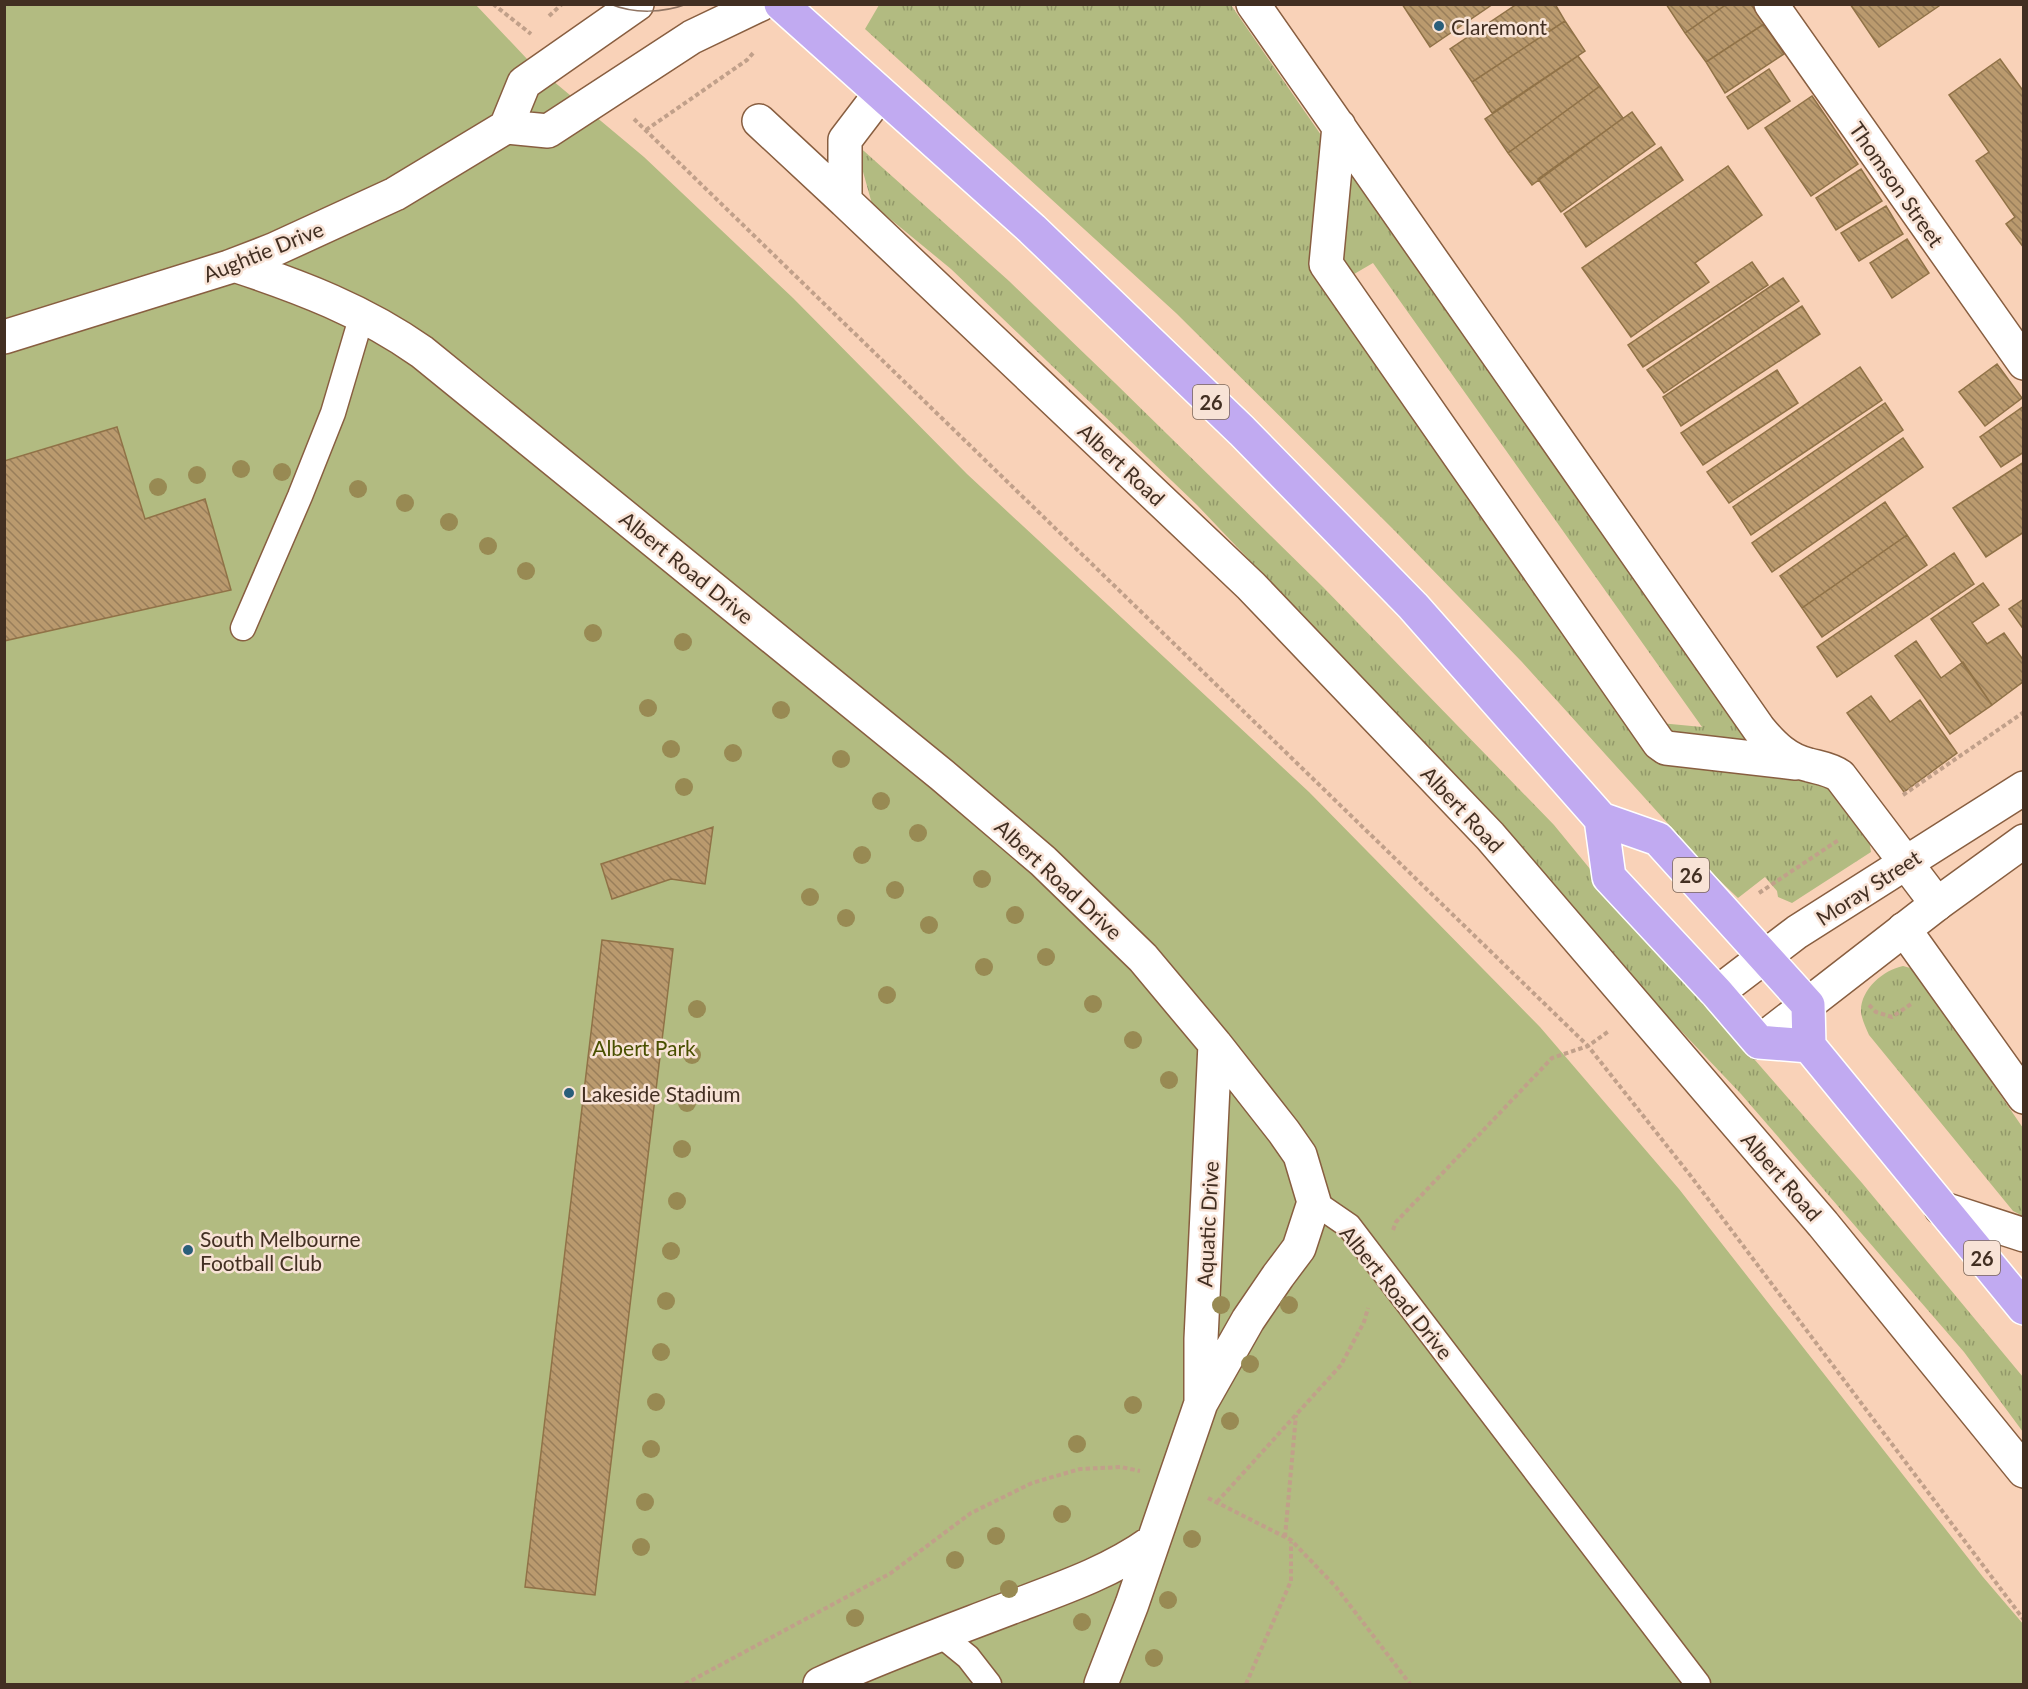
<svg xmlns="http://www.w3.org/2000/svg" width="2028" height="1689" font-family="Lato,sans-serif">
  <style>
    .grass { fill: url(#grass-tufts) }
    .park { fill: #b2bb81 }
    .building { fill: url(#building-back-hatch); stroke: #907247; stroke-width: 1.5 }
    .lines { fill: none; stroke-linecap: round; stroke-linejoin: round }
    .lane-casing { stroke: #885e40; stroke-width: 27 }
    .street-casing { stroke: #885e40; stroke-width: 36 }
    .secondary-casing { stroke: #885e40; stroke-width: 36 }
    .primary-casing { stroke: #fff; stroke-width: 36 }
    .path { stroke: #c1a08a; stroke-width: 4; stroke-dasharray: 4.5 3; stroke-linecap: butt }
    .lane { stroke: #fff; stroke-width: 24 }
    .street { stroke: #fff; stroke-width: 33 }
    .secondary { stroke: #fff; stroke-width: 33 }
    .primary { stroke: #c1aaf1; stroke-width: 33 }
    .tram { stroke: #907462; stroke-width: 1.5 }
    .tree { fill: #988a53 }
    .poi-dot { fill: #2a5e7a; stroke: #f8e3d6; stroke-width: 2 }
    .labels { text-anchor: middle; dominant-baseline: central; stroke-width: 5; stroke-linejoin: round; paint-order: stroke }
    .shield { fill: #f8e3d6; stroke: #796558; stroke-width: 1.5 }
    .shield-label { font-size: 20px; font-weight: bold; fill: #422f22 }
    .poi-label { font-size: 21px; fill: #422f22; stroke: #f8e3d6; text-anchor: start }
    .street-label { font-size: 21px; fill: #422f22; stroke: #f8e3d6 }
    .park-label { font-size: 21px; fill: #495000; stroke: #f8e3d6 }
  </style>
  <defs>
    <pattern id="grass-tufts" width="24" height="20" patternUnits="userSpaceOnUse" patternTransform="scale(1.5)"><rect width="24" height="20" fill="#b2bb81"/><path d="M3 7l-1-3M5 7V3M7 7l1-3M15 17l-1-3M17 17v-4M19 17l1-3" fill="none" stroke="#929869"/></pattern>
    <pattern id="building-back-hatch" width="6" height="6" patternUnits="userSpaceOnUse" patternTransform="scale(1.5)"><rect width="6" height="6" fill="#ba9a6e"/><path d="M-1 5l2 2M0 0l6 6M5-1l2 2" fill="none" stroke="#997e5a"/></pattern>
  </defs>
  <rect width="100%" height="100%" fill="#f9d2b8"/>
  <path class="grass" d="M879,5H1231L1321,135L1322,142L1314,263L1654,756L1818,780L1830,785L1869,839L1871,852L1792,903L1778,897L1777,891L1765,877L1738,898L1718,879L1522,662L1395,531L1176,313L865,29Z
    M855,143L1009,281L1115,383L1323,587L1554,825L1663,958L1727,1028L1862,1183L2023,1377V1432L1964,1352L1741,1094L1667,1016L1374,691L1197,505L951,269L872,204Z
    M1345,163L1749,743L1671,739L1660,723L1702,727L1373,263L1349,277L1342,275Z
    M1903,966L1914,969L2023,1128V1216L2013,1211L1869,1035C1866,1028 1862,1020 1861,1012C1860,990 1883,970 1903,966Z"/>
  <path class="park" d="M5,4L476,5L528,60L644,157L793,298L967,474L1309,792L1540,1027L1679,1189L1983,1577L2024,1625L2023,1684H5Z"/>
  <path class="building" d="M1402,4H1493L1430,47Z
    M1517,4H1555L1565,21L1472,82L1450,49Z
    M1666,4H1727L1685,33Z
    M1727,4H1751L1764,24L1706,62L1685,33Z
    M1850,4H1937L1939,6L1879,47Z
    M1565,21L1585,51L1492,113L1472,82Z
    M1764,24L1784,54L1725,93L1706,62Z
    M1578,56L1600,86L1508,153L1485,119Z
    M2000,59L2024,92V248L2006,224L2015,217L1976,161L1989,152L1949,95Z
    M1769,69L1790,101L1748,129L1727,97Z
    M1600,86L1623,118L1532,185L1508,153Z
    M1812,96L1858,164L1811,196L1765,128Z
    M1632,112L1655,144L1561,212L1538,179Z
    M1661,147L1683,180L1586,247L1564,214Z
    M1728,166L1762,215L1695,263L1709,282L1631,337L1582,268Z
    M1861,169L1882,201L1836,230L1816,198Z
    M1886,206L1903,234L1859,261L1841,233Z
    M1907,239L1929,273L1892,298L1870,263Z
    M1752,262L1768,285L1643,367L1628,345Z
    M1783,278L1799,301L1664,393L1647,370Z
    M1802,306L1820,334L1681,426L1663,397Z
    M1997,364L2022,398L1985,426L1959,392Z
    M1860,367L1882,400L1729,503L1707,472Z
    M1777,370L1798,403L1703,465L1681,433Z
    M1885,403L1903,430L1751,535L1733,507Z
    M2024,406V452L2001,467L1980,437Z
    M117,427L145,519L205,499L231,590L4,641V461Z
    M1903,438L1923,467L1772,572L1752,543Z
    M2024,462V532L1986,557L1953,508Z
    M1885,502L1907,535L1802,608L1780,576Z
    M1907,535L1927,565L1822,637L1802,608Z
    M1954,553L1974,584L1837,677L1817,647Z
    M1983,583L1999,605L1972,623L1987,644L2004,633L2024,661V681L1992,705L1931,619Z
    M2024,599V630L2009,609Z
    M1916,641L1941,678L1963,662L1992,705L1950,734L1895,656Z
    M1871,696L1890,722L1920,700L1957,753L1904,792L1847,713Z
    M713,827L705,884L671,879L612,899L601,864Z
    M602,940L673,949L595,1595L525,1587Z"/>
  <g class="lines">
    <defs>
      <path id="lane" d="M243,628L300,496L333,413L362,315
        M1314,1202L1349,1226L1698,1684
        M941,1635L968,1657L989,1684"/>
      <path id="street" d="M1253,4L1759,729C1773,746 1787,760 1809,765C1820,768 1830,769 1840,776L1937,904
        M1771,4L2024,363
        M880,94L845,140V201L1251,586L1490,836L1823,1224L2024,1471
        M759,121L845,201
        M1339,126L1326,264L1659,743L1666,748L1796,763
        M506,127L548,131L692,37L761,4
        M234,265C301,287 364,311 422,352L942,775L1043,861L1143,958L1215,1044L1284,1132L1300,1155L1314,1202L1299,1248L1278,1276L1248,1320L1201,1403L1132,1604L1101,1684
        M4,337L229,267L273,250L395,194L506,127L524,83L637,4
        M1904,929L2024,1097
        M1941,1208L2024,1235
        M1201,1401V1339L1215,1044
        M820,1684C883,1655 950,1631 1015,1606C1063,1588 1110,1572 1152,1542"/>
      <path id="secondary" d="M1717,993L1797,932L2024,788
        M1759,1042L1937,904L2024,841"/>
      <path id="primary" d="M781,4L1032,229L1242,431L1413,606L1601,819L1658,839L1808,1005L1809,1046L2024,1308
        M1601,819L1609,877L1717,993L1759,1042L1809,1046"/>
    </defs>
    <use href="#lane" class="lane-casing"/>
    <use href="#street" class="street-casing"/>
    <use href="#secondary" class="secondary-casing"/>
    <use href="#primary" class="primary-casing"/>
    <path class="path" d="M493,4L531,34
      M549,16L562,4
      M634,119L1588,1046L1690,1175L2024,1620
      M646,130L747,60L754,52
      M1903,795L2024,712
      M1759,893L1840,839
      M1869,1005L1876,1012L1892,1017L1911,1004
      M1393,1230L1396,1222L1552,1058L1588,1046L1609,1031
      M1208,1498L1291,1540L1336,1587L1410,1684
      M1217,1502L1341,1365L1364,1322L1368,1308
      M1285,1537L1296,1415
      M685,1684L891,1573L971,1513L1032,1483L1080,1469L1121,1467L1140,1471
      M1246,1684L1291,1581V1542"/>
    <use href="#lane" class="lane"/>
    <use href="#street" class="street"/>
    <use href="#secondary" class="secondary"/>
    <use href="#primary" class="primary"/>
    <path class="tram" d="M610,4C634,14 663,13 687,4"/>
  </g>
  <g class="tree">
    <circle cx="241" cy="469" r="9"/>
    <circle cx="282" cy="472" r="9"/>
    <circle cx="197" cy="475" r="9"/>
    <circle cx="158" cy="487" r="9"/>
    <circle cx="358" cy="489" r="9"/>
    <circle cx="405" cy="503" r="9"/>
    <circle cx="449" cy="522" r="9"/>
    <circle cx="488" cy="546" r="9"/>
    <circle cx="526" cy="571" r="9"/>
    <circle cx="593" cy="633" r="9"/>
    <circle cx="683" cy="642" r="9"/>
    <circle cx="648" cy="708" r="9"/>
    <circle cx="781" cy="710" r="9"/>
    <circle cx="671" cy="749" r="9"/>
    <circle cx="733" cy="753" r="9"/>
    <circle cx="841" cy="759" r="9"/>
    <circle cx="684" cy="787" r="9"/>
    <circle cx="881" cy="801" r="9"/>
    <circle cx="918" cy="833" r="9"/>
    <circle cx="862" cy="855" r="9"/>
    <circle cx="982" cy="879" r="9"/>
    <circle cx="895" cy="890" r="9"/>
    <circle cx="810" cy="897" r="9"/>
    <circle cx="1015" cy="915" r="9"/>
    <circle cx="846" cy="918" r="9"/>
    <circle cx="929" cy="925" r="9"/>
    <circle cx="1046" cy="957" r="9"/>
    <circle cx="984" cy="967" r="9"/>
    <circle cx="887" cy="995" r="9"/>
    <circle cx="1093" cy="1004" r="9"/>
    <circle cx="697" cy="1009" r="9"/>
    <circle cx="1133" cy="1040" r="9"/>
    <circle cx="692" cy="1055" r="9"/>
    <circle cx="1169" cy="1080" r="9"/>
    <circle cx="687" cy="1103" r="9"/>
    <circle cx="682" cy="1149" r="9"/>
    <circle cx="677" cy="1201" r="9"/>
    <circle cx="671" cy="1251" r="9"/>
    <circle cx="666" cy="1301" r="9"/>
    <circle cx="1221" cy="1305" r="9"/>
    <circle cx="1289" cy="1305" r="9"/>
    <circle cx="661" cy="1352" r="9"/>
    <circle cx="1250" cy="1364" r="9"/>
    <circle cx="656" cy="1402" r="9"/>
    <circle cx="1133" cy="1405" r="9"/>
    <circle cx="1230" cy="1421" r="9"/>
    <circle cx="1077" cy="1444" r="9"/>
    <circle cx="651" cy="1449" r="9"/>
    <circle cx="645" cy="1502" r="9"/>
    <circle cx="1062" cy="1514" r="9"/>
    <circle cx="996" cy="1536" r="9"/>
    <circle cx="1192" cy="1539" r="9"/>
    <circle cx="641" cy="1547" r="9"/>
    <circle cx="955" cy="1560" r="9"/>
    <circle cx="1009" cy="1589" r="9"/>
    <circle cx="1168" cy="1600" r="9"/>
    <circle cx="855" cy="1618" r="9"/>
    <circle cx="1082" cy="1622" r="9"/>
    <circle cx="1154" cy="1658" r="9"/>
  </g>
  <g class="poi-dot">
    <circle cx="1439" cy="26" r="6"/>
    <circle cx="569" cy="1093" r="6"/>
    <circle cx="188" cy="1250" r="6"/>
  </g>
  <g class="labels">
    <g class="shield">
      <rect x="1193" y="385" width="36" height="34" rx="4.5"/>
      <rect x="1673" y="858" width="36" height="34" rx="4.5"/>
      <rect x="1964" y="1241" width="36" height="34" rx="4.5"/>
    </g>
    <g class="shield-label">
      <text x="1211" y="402">26</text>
      <text x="1691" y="875">26</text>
      <text x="1982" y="1258">26</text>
    </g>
    <g class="poi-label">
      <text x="1451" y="26">Claremont</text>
      <text x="581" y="1093">Lakeside Stadium</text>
      <text x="200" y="1238">South Melbourne<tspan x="200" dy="24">Football Club</tspan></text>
    </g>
    <g class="street-label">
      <text transform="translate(1897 184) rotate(55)">Thomson Street</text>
      <text transform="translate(263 251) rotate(-22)">Aughtie Drive</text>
      <text transform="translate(1122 464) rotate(43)">Albert Road</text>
      <text transform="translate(687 567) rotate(39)">Albert Road Drive</text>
      <text transform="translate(1463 809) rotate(47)">Albert Road</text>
      <text transform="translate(1059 879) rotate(43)">Albert Road Drive</text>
      <text transform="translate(1868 887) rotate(-33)">Moray Street</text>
      <text transform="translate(1782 1176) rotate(49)">Albert Road</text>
      <text transform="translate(1207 1224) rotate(-87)">Aquatic Drive</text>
      <text transform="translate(1397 1292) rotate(51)">Albert Road Drive</text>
    </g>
    <g class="park-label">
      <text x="644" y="1047">Albert Park</text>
    </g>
  </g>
  <rect width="2028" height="1689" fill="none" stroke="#422f22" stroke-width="12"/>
</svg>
